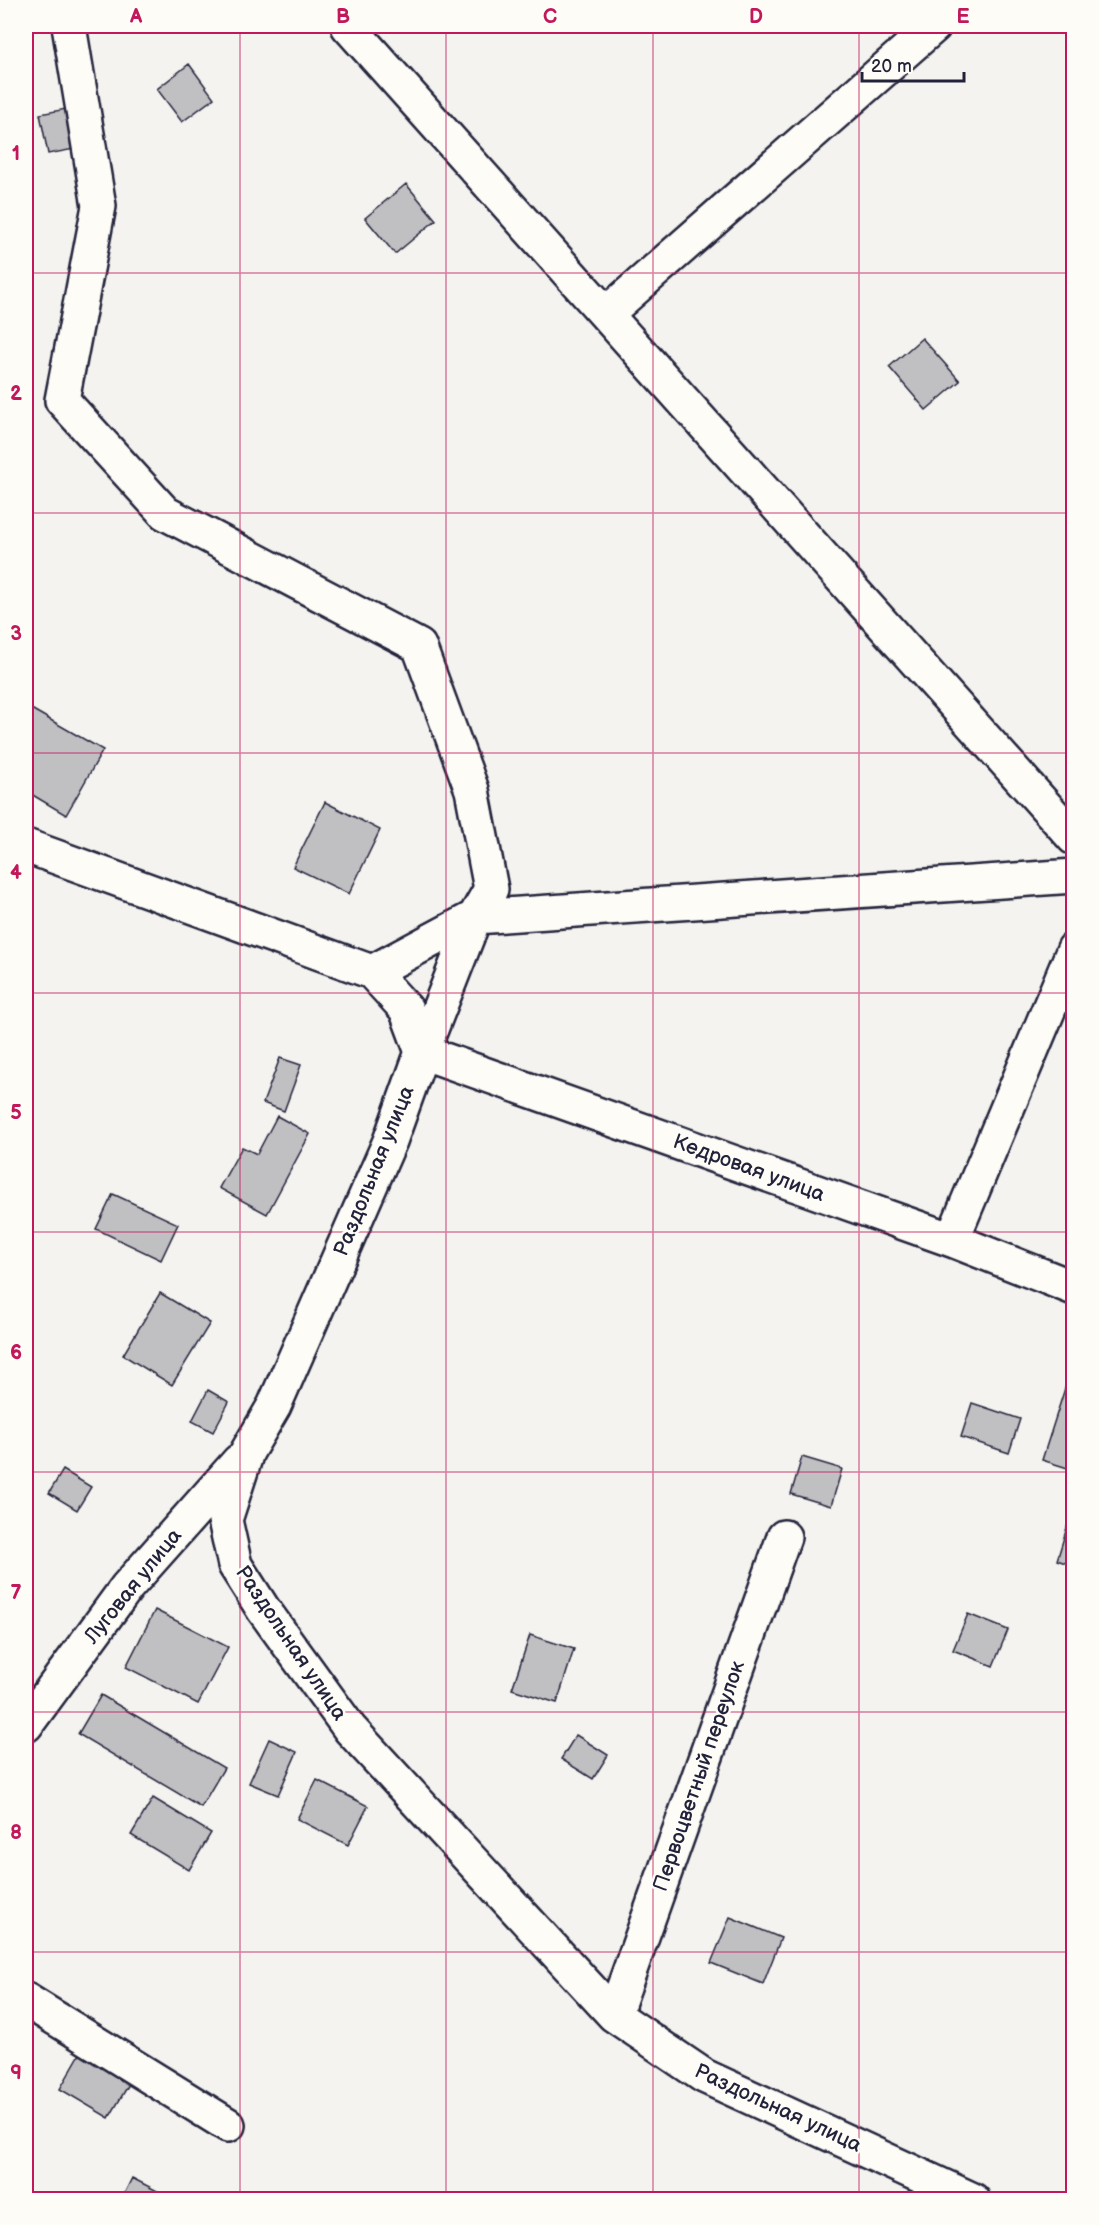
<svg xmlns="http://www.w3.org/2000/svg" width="1099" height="2225" font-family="'Balsamiq Sans',sans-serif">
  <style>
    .building { fill: #c0bfc2; stroke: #22223b; stroke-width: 1.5 }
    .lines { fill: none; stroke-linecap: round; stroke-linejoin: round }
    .street-casing { stroke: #22223b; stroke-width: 38 }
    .street { stroke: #fdfcf7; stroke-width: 33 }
    .grid { fill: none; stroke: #c2185b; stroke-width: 1.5; stroke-opacity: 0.55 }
    .labels { text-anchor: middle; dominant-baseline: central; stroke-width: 5; stroke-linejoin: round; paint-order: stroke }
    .street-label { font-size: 21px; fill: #22223b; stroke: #fdfcf7 }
    .neatline { fill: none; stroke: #c2185b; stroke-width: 2 }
    .grid-label { font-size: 20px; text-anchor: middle; font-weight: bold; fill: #c2185b }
  </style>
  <rect width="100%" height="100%" fill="#f4f3ef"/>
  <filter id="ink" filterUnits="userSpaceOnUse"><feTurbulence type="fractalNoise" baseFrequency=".0167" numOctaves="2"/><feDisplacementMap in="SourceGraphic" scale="12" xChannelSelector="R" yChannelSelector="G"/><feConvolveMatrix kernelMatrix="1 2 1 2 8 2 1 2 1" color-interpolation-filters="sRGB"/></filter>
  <g filter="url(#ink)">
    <path class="building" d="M189,64L214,98L182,122L157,89Z
      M71,108L80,148L48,154L40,114Z
      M406,184L436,220L395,254L365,218Z
      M922,338L960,381L926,410L889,367Z
      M26,706L103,750L66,815L26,791Z
      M325,802L380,830L349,894L293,867Z
      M280,1058L301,1065L284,1111L263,1103Z
      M277,1116L310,1134L267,1214L219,1188L242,1147L257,1154Z
      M113,1194L178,1224L161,1260L96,1229Z
      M160,1293L210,1323L172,1385L123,1355Z
      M1067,1382L1074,1384V1470L1042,1460Z
      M208,1390L229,1402L213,1432L192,1421Z
      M972,1403L1020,1419L1009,1453L961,1437Z
      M802,1457L842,1469L831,1506L791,1494Z
      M63,1470L91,1487L77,1510L49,1493Z
      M1069,1521L1074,1523V1566L1057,1560Z
      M155,1610L228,1647L198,1704L126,1667Z
      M968,1614L1008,1630L993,1666L953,1650Z
      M530,1635L574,1649L557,1703L512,1689Z
      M101,1695L224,1768L201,1807L78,1734Z
      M576,1735L608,1755L593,1779L561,1759Z
      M269,1739L297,1752L278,1795L249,1783Z
      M317,1780L368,1806L348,1845L297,1819Z
      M153,1798L211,1833L189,1870L131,1835Z
      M730,1917L781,1938L763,1984L711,1963Z
      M80,2054L129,2084L109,2118L60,2089Z
      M132,2178L171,2198L170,2200H121Z"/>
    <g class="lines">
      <defs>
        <path id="street" d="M69,26L99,206L62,400L165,513L419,646L472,790L491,889L475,917L422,1052L952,1240L1074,1288
          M348,26L1074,838
          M606,314L934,26
          M26,846L372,972L406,1009L422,1052L390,1141L274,1406L247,1452L225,1520L235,1565L263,1609L350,1729L614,2015L704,2076L973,2200
          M372,972L475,917L1074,876
          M952,1240L1074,949
          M26,1725L127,1587L239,1461
          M26,2000L228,2125
          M614,2015L784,1537"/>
      </defs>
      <use href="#street" class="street-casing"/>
      <use href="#street" class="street"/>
    </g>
  </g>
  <path class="grid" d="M240,26V2200M446,26V2200M653,26V2200M859,26V2200M26,273H1074M26,513H1074M26,753H1074M26,993H1074M26,1232H1074M26,1472H1074M26,1712H1074M26,1952H1074"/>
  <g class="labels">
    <g class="street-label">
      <text transform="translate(749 1168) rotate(20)">Кедровая улица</text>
      <text transform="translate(374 1171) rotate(-68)">Раздольная улица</text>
      <text transform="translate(133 1586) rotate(-51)">Луговая улица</text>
      <text transform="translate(291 1643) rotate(56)">Раздольная улица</text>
      <text transform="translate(699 1776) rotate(-71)">Первоцветный переулок</text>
      <text transform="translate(778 2108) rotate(25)">Раздольная улица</text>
    </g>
  </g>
  <rect width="1099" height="2225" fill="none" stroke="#fdfcf7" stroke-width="66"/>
  <path d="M862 72v9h102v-9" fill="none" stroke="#22223b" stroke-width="3"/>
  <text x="871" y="72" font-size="18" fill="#22223b" stroke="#fdfcf7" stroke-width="4.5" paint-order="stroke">20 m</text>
  <rect x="33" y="33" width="1033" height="2159" class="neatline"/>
  <g class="grid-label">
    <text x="136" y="23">A</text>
    <text x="343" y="23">B</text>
    <text x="550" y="23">C</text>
    <text x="756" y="23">D</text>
    <text x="963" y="23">E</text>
    <text x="16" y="160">1</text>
    <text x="16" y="400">2</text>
    <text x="16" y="640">3</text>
    <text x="16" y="879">4</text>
    <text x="16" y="1119">5</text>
    <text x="16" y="1359">6</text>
    <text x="16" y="1599">7</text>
    <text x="16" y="1839">8</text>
    <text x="16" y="2079">9</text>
  </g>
</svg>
